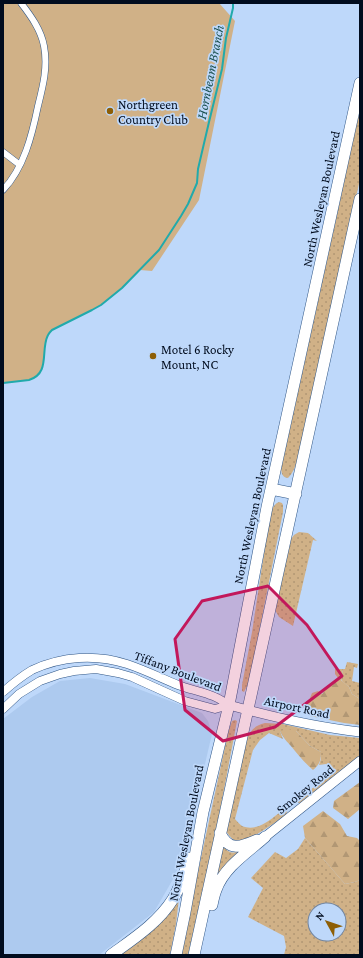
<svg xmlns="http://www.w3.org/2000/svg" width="363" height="958" font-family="'Crimson Pro',serif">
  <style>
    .built { fill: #adcaef }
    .grass { fill: url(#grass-dots); fill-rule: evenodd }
    .forest { fill: url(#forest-firs) }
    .green { fill: #d0b187 }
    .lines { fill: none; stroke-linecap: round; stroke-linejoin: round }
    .stream { stroke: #21aaab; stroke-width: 2 }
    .minor-casing { stroke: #305686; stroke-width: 7 }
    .tertiary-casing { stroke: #305686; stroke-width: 9 }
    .secondary-casing { stroke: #305686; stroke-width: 10 }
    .trunk-casing { stroke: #305686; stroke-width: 12 }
    .minor { stroke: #fff; stroke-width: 6 }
    .tertiary { stroke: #fff; stroke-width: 8 }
    .secondary { stroke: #fff; stroke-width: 9 }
    .trunk { stroke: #fff; stroke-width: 11 }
    .marked { fill: #c2185b; fill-opacity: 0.2; stroke: #c2185b; stroke-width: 3; stroke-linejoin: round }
    .poi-dot { fill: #8d5e05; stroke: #bed8fa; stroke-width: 1.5 }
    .labels { text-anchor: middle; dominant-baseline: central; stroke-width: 3.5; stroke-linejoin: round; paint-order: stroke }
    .poi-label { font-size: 13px; fill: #010c1e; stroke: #bed8fa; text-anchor: start }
    .street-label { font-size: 13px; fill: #010c1e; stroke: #bed8fa }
    .water-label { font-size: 14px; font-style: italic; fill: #1c5151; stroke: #bed8fa }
  </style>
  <defs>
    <pattern id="grass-dots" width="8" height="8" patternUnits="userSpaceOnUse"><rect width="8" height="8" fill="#d0b187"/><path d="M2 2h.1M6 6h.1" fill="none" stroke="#b19774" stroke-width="1.8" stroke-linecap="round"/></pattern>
    <pattern id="forest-firs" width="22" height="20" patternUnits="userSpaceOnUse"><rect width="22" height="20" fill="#d0b187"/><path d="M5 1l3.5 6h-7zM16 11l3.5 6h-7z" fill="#b19774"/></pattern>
  </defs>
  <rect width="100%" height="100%" fill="#bed8fa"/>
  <path class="built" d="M90,678L125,684L202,713L208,721L212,734L193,815L176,874L154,912L99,955H3V719L32,697L60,681Z"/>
  <path class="grass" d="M360,105V179L299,456C296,464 294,472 288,478C282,477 282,474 281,469L341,196Z
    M279,502L282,503L283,505V512L249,682L244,692L242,691V685L252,632L270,514C272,509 274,504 279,502Z
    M299,532L308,533L317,541L313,540L293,626L279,617L275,610L291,539L294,535Z
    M347,662L358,664L357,668L354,667L352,681L360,683V699L352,694L349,687L343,682L341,679L343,674L342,669H345Z
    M235,720L237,721L216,832L188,955H180L228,733L232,721Z
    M265,723L283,724L330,735L360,738V756L300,803H296L294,802L326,778L332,772L326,764L319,765L321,759V752L310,746L296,731H280L283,739L269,733L260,740L253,750L235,819C237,821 239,824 242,826C259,833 274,816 287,807L288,810L286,814L282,818C272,824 246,845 234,840C231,838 228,834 226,831L245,741C251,731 253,726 265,723Z
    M305,838L345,884L355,882L360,880V955H284L286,947L284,936L248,917L263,888L251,878L275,852L286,858L298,849ZM315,910H339V934H315Z
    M223,846C230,855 234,853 245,850L213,886Z
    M179,898L176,924L170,955H117Z"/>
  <path class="forest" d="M335,669H342L343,674L341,680L349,687L352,694L360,699V725L344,723L310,716L306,711L308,703L312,693L318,691L322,694L330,684L338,678L335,674Z
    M288,729L296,731L310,746L321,752C321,760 320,764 313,770C306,764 301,758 295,751C289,743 284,740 280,731Z
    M360,782V809L348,819L333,808L334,801Z
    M323,811L340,824L347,836L357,838L360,841V880L355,882L345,884L305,838L303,826Z"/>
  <path class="green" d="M3,3H219L235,21L199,200L152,271L140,270L122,288L101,305L52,330C39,345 51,372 29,380L3,383Z"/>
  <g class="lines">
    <path class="stream" d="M3,383L29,380C51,373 40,350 48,335C49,333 50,332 52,330L92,310L101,305L122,288L159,250L181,216L188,204L197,183L198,169L209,122L222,69L226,38L233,8V3"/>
    <defs>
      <path id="minor" d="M3,152L20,165
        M3,190C24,168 32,135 38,106C43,86 48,67 44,46C41,30 31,16 21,3"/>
      <path id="tertiary" d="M3,692C12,684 22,676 32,670C62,656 96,654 127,664C145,670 161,678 178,685C188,689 200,691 210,695C217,697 223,701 229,705
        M3,709L19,694L40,681L60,674L74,671L96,669L118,673L132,677L185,701L215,709L229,705"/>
      <path id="secondary" d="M229,705C272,717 315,727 360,732
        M265,837L360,761"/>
      <path id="trunk" d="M271,489L296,494
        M220,833C229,852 241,847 257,840
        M212,905C213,900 214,895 216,890C224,867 248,852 265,837
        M111,955C133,939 158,923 173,899C181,886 185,872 189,858
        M176,955L185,912L203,812L229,705L267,507L360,83
        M194,955C247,703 306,452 360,199"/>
    </defs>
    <use href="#minor" class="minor-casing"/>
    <use href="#tertiary" class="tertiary-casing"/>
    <use href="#secondary" class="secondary-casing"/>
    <use href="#trunk" class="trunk-casing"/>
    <use href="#minor" class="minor"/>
    <use href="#tertiary" class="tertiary"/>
    <use href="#secondary" class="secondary"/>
    <use href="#trunk" class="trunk"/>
  </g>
  <path class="marked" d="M268,586L307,625L342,676L275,727L223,741L185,710L175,639L202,601Z"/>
  <g class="poi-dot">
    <circle cx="110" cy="111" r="4"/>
    <circle cx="153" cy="356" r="4"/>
  </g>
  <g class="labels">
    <g class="poi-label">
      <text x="118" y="104">Northgreen<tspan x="118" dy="15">Country Club</tspan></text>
      <text x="161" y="349">Motel 6 Rocky<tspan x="161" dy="15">Mount, NC</tspan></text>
    </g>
    <g class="street-label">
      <text transform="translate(321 199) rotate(-78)">North Wesleyan Boulevard</text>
      <text transform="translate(252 516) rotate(-78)">North Wesleyan Boulevard</text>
      <text transform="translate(178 671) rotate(21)">Tiffany Boulevard</text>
      <text transform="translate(297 707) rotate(12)">Airport Road</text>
      <text transform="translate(305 789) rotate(-39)">Smokey Road</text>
      <text transform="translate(186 833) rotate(-79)">North Wesleyan Boulevard</text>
    </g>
    <g class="water-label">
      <text transform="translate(210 72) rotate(-79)">Hornbeam Branch</text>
    </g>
  </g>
  <rect width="363" height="958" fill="none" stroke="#010c1e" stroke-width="8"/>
  <g transform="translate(327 922) rotate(310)"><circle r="19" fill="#bed8fa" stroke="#7286a2"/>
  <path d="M0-3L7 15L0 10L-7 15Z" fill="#8d5e05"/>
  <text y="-6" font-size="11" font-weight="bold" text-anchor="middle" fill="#010c1e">N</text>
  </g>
</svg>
